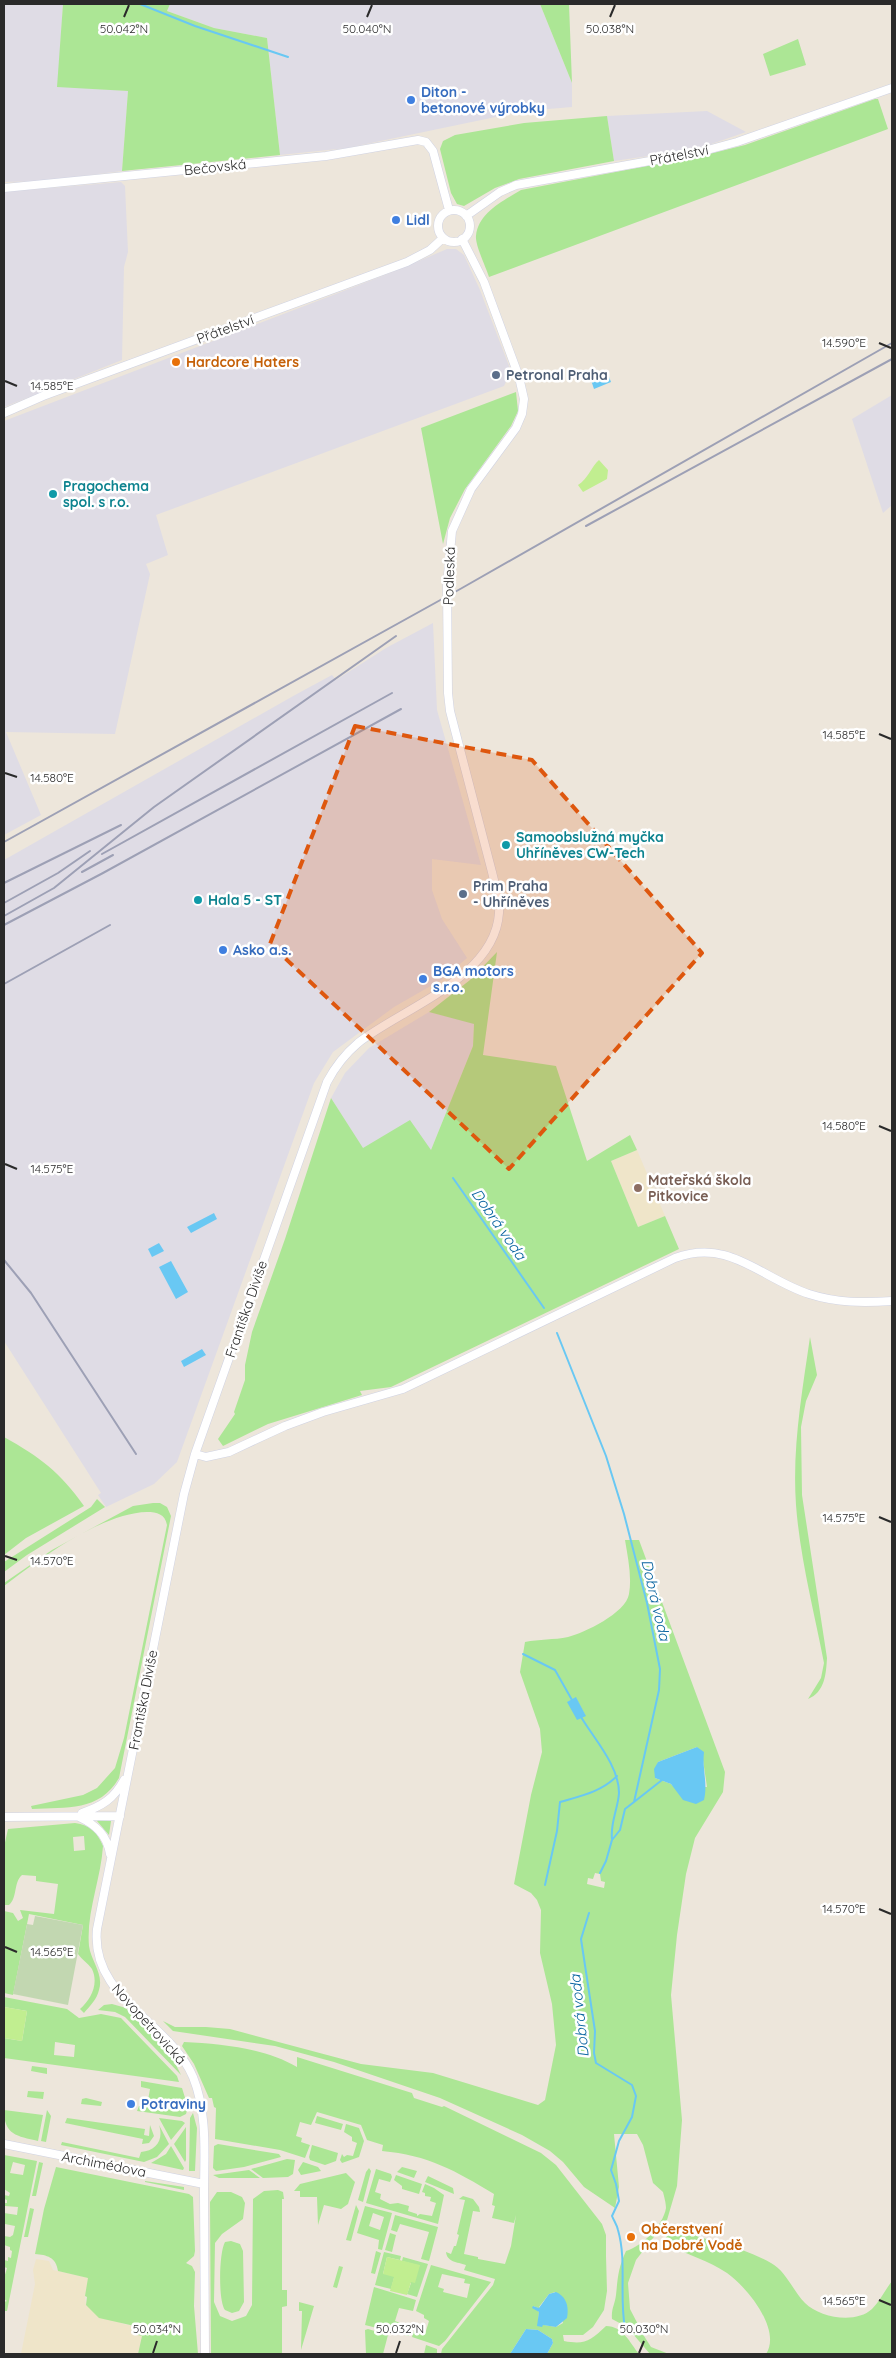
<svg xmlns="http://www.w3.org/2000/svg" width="896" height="2358" font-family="Quicksand,sans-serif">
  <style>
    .industrial { fill: #dfdce5 }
    .education { fill: #efe5c9 }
    .green { fill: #ace695; fill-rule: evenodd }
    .cemetery { fill: #c2d7b1 }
    .pitch { fill: #c1ee90 }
    .water { fill: #69c8f3 }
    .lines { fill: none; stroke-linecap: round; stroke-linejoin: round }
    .stream { stroke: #69c8f3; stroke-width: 2 }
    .secondary-casing { stroke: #d0d3e3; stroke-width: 9 }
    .secondary { stroke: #fff; stroke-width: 8 }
    .rail { stroke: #9da0b5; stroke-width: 2 }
    .marked { fill: #de570e; fill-opacity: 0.2; stroke: #de570e; stroke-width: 4; stroke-dasharray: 10 6; stroke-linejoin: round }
    .ticks { fill: none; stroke: #2a2a2a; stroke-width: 2 }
    .shop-dot { fill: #3f7fe0; stroke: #fff; stroke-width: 2 }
    .food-dot { fill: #e8710a; stroke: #fff; stroke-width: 2 }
    .service-dot { fill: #5c6f8a; stroke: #fff; stroke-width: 2 }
    .culture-dot { fill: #0f9aa8; stroke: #fff; stroke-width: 2 }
    .education-dot { fill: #8d6e63; stroke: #fff; stroke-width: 2 }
    .labels { text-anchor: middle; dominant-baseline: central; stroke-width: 5; stroke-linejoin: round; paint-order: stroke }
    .shop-label { font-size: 14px; font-weight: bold; fill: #366cbe; stroke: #fff; text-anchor: start }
    .street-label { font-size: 14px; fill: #2a2a2a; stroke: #fff }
    .food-label { font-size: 14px; font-weight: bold; fill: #c56008; stroke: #fff; text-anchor: start }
    .service-label { font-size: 14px; font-weight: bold; fill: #4e5e75; stroke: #fff; text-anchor: start }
    .culture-label { font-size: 14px; font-weight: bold; fill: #0d838f; stroke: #fff; text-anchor: start }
    .education-label { font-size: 14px; font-weight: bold; fill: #785e54; stroke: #fff; text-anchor: start }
    .water-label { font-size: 15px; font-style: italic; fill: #0864a0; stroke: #fff }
    .ticks-label { font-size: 12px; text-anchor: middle; fill: #2a2a2a; stroke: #fff; stroke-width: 5; stroke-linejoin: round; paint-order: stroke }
  </style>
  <rect width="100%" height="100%" fill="#ede6db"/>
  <path class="industrial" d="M4,4H63L58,86L128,91L122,171L42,181L4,182Z
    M170,4H540L572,83V107L525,111L347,148L280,155L267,38L214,28L167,11Z
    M707,111L746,132L697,149L614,161L607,116Z
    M121,182L125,186L128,252L124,267L122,360L4,407V192Z
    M447,249H456L464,255L480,290L511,371L504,386L156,515L168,555L146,564L150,574L115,734L6,732L41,815L4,835V421L393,272Z
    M892,395V505L883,513L852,419Z
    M433,623L437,710L481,865L432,859V890L442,919L467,958L441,980L394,1007L333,1052L314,1083L177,1462L154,1484L106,1507L98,1495L101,1493L4,1341V860L295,695L332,675L336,680L386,648Z
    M429,1012L474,1023L473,1046L431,1150L363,1149L331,1098L345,1073L369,1048Z"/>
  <path class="education" d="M637,1150L665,1216L638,1227L611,1161Z
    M36,2259L49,2261L53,2270L89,2278L85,2296L86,2305L123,2324L139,2327L142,2336L138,2354H21L35,2284L33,2270Z"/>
  <path class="green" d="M63,4H170L167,11L214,28L267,38L280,155L122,171L128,91L57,87Z
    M540,4H569L572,83Z
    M798,39L806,65L770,76L763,54Z
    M875,99H878L888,129L489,277C486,267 475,245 476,236C478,213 503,201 521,190L705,155L745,145Z
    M607,116L614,161L519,179L495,188L464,206L457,204L451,193L440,149L443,141L455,135L524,123Z
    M516,392L518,411L511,426L465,489L450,518L443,544L421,428Z
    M497,952L483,1055L556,1066L587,1161L630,1135L637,1150L611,1161L638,1227L665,1216L679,1249L391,1387L360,1391L362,1395L268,1424L223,1446L218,1439L235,1414L234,1412L245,1380V1365L252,1332L285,1239L331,1098L363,1148L410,1120L431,1150L473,1046L474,1024L429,1012L470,980Z
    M810,1337L817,1375L806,1401L801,1427L802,1495L827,1658C826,1674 825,1692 808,1699L821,1678L824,1663C814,1611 800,1558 796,1505C792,1448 802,1393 810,1337Z
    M4,1437C40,1457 60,1472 84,1506L26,1538L4,1555Z
    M97,1499L105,1507L27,1555L4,1572V1562L91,1507Z
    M153,1503H160L167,1507L171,1516L119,1778C99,1812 67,1807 32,1809L31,1806L83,1795L97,1788L115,1768L124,1738L167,1525C165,1514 157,1512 147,1512C102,1513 39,1559 4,1586V1583L52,1550L83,1533L133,1506Z
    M625,1540H639L725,1772L723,1792L695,1838L686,1874L677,1935L671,1995L682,2120L677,2186L667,2220L636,2260L628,2283L630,2309L644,2336L651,2347L669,2354H650L627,2327L612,2319C611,2309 615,2304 616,2295C618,2276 618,2269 626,2251C642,2246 663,2226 666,2208C666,2203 664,2196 663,2192L653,2183L643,2145L637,2134H614L619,2187L615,2208L584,2187L563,2162L550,2151L522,2135L440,2098L334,2062L275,2046L173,2031L163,2021L175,2027H206L230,2029L361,2064L433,2073L538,2105L545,2100L556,2045L552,2004L540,1953L541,1910L537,1900L531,1893L514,1884L531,1795L542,1752L540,1729L520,1672L525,1642C539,1639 554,1640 568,1637C584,1633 626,1613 629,1594C632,1577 628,1558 625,1540ZM576,1698L585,1715L568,1702ZM697,1747L703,1760L707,1787H674L671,1784L655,1778L658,1762ZM595,1873L600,1874L601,1881L605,1882L604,1888L587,1884L588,1878L593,1879Z
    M98,1820L111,1821L109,1835L97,1821Z
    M75,1823C90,1825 97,1832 103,1846C101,1879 86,1913 89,1946C91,1961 104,1974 99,1990C97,1999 90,2006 84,2013L80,2009C91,1999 99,1984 92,1969C88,1963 82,1960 78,1954L83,1925L29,1914L13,1995L4,1993V1911L13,1913L18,1921L23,1918L20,1910L54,1914L58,1884L36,1881V1876L22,1875C13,1883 18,1897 9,1905H4V1847L8,1829ZM84,1836L85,1850L74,1851L73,1837Z
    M4,1997L67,2009L79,2018L101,2014L121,2018L177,2076L179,2082L4,2058V2038L22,2041L27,2011L4,2007ZM55,2042L75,2045L74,2057L54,2055Z
    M112,2004L126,2008L171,2055L181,2075L125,2017L115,2012L98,2010L104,2005Z
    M184,2042C222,2044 264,2048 297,2067V2057L412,2093L414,2098L442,2107L444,2106L541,2153L556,2165L602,2224L606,2235V2256L607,2291L604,2310L593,2327L583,2335H563L564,2341C585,2345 590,2341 606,2326C623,2326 630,2343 639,2354H547L553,2343L552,2339L538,2330L526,2329L510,2354H441L442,2349L493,2285L495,2279L464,2270L466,2265C457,2262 447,2262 446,2252L451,2254L454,2246H456L459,2235L457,2234L465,2200L459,2199L463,2196L473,2199L479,2207L480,2212L473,2211L464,2254L478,2257V2259L505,2264L511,2246L516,2215L514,2223L492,2218L495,2206L492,2205L494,2194C456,2171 428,2155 382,2151L383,2145L367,2140L361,2125L317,2112L311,2125L300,2122L296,2136L302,2138L301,2142L310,2145L305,2158L280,2150L215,2139L216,2108L214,2107L212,2098H209L194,2064L182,2046ZM555,2292L563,2323L556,2327L538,2324L539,2312L533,2306L541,2309L539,2307L549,2294Z
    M32,2066L47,2068V2074L31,2071Z
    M141,2081L182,2088L186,2101L184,2102L186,2107H188L186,2114L180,2117L137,2111L139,2106H147L150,2089L141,2087Z
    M28,2091L44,2092L43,2099L27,2097Z
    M86,2098L102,2102L101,2106L81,2104L82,2099Z
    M4,2110L43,2115L38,2141C17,2136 4,2135 4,2110Z
    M47,2110L51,2116L46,2142L41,2141Z
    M193,2113L197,2128L195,2171H189L190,2118Z
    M317,2116L343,2124L341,2130L315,2123Z
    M67,2118L145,2129L144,2135L149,2136L150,2125L154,2136L149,2143L142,2144L143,2139L65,2123Z
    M159,2118L182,2121L185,2123L171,2140Z
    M346,2124L359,2128L364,2141L359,2157L342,2163L340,2160L342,2154L344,2157L347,2155L353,2156L357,2143L352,2141V2137L344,2132Z
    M159,2125L169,2144L157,2157L144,2162L61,2145L62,2142L139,2158L141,2152C156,2151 164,2140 159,2125Z
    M186,2127V2160L185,2162L174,2144Z
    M218,2144L279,2154L281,2157L244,2167L216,2171L213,2168L214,2146Z
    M312,2145L338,2153L336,2161L325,2165L310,2160L309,2157Z
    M171,2146L184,2168L183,2170L151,2163L166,2154Z
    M4,2155L37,2161L7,2311H4V2302L7,2301L4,2299V2278L7,2268L4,2267V2260L8,2261V2257L11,2258L12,2251L10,2250V2247L4,2245V2233V2236L10,2237L13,2235L15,2226L5,2224L4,2231V2213L17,2215L18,2207L5,2206L4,2209V2203H7V2200L4,2199V2195L9,2196L10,2193L4,2189ZM13,2162L25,2165L23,2175L10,2173Z
    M287,2159L295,2160L293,2174L288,2177L263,2178L251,2169Z
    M39,2162L43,2163L36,2196H32Z
    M303,2162L318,2167L321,2171L301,2175L298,2170Z
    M56,2167L189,2194L193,2197L195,2251L194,2256L186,2263L192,2266L195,2272L194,2306L198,2354H138L142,2336L138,2335L139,2327L99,2318L86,2305L87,2297L85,2296L88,2278L58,2271C56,2257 47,2255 35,2254L44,2209Z
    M402,2167L417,2171L414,2178L397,2172Z
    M369,2168L371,2171L363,2202L358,2200L366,2172Z
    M376,2169L391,2174L392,2177L390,2182L379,2179L375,2192L381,2194L380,2199L390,2204L398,2203L409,2206L408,2211L417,2214V2216L420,2214L432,2216L436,2203L430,2201L431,2197L425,2196V2193L422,2192L425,2184L434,2188L444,2195L438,2224L366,2203Z
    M249,2170L260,2178H219L213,2175Z
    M346,2173L355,2182L348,2204L341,2209L324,2205L318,2225L317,2197H300V2191H294L300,2184Z
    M396,2175L422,2184L419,2194L402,2189V2186L394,2180Z
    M428,2176L453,2188L454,2194L425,2182Z
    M145,2181L184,2187V2190L145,2182Z
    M278,2190L283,2192L284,2199H282V2290H287V2306L282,2307V2354H211L210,2202L217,2192H231L242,2197L245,2203L243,2219L222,2234L215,2243L214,2302L220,2316L232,2321L246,2316L252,2305L253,2199L264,2191Z
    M356,2205L359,2211L351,2241L346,2240Z
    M365,2206L392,2213L382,2250L378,2249L379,2240L357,2233ZM373,2213L384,2217L380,2230L369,2226Z
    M30,2208L34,2209L28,2237H24Z
    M395,2215L438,2227L429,2261L421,2259L429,2232L400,2224L397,2232L391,2230Z
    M678,2229C708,2242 742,2246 771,2263C786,2271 793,2291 805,2303C820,2318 856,2324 872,2309C880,2301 885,2290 892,2281V2354H766C782,2330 747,2287 727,2273C709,2261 687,2254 667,2245L665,2242L666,2237Z
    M390,2233L396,2235L392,2252L385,2250Z
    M231,2241L240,2244L243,2251L244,2302L239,2311L232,2313L225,2310C218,2301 219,2252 225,2242Z
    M376,2251L381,2253L375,2274L371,2273Z
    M384,2252L401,2256L400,2260L387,2257L383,2274L420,2266L402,2261L403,2257L428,2264L417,2297L407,2294L411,2283L394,2278L391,2289L375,2285Z
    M431,2265L491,2282L445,2341L439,2346L412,2337L414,2331L425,2334L429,2321L424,2318V2315L416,2311ZM442,2274L465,2279L464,2283L470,2284L467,2298L443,2292L444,2289L438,2287Z
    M339,2266L343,2267L337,2288L333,2287Z
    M374,2287L416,2300L413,2311L399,2308L395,2321L403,2324L402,2327L410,2332L409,2336L365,2325Z
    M299,2302L314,2306L301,2350L302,2311H299Z
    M368,2329L388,2335L383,2354H366L365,2330Z
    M426,2345L437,2349V2354H424Z"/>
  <path class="cemetery" d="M35,1916L83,1925L68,2005L13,1994L27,1924L33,1925Z"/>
  <path class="pitch" d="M599,460L608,470L607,479L583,492L578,485C588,479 591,467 599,460Z
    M4,2007L27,2011L22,2041L4,2038Z
    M387,2257L420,2265L415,2283L411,2282L407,2295L390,2291L394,2277L383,2274Z"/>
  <path class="water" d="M608,374L611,382L594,389L591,380Z
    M214,1213L217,1219L191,1233L187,1227Z
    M159,1243L164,1251L152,1257L148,1249Z
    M171,1261L188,1292L176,1299L159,1267Z
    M202,1349L206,1355L184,1367L181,1361Z
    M576,1697L586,1716L577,1720L567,1702Z
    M697,1747L704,1752C702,1769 708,1783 704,1800L696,1804L683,1800L671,1784L655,1778L654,1769L658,1762Z
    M556,2292C567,2297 569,2307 567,2318L556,2327L543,2325L542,2327L537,2326L539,2312L532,2308L533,2306L539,2308L549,2294Z
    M526,2329L538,2330L552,2339L553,2343L547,2354H510Z"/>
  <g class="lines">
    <path class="stream" d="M140,4L195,26L288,57
      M453,1178L544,1308
      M557,1333L606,1456L624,1514L647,1603L660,1669L659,1690L634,1802L625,1809L620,1830L612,1840L606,1861L600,1873
      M523,1654L555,1670L572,1700
      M581,1717C595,1740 619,1766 619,1793C618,1809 610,1823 612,1839
      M634,1802L662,1780
      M545,1885L557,1831L560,1802C581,1796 601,1792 617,1776
      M589,1913L581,1939L595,2031L594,2053L596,2063L632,2085L636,2096L632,2117L619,2141L611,2170L616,2184L619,2201L612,2216C614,2221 617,2225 618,2230C627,2261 619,2296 625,2328
      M615,2354H620"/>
    <defs>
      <path id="secondary" d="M4,188L326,156L418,140L426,142L433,151L449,210
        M438 226a16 16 0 1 1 32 0a16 16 0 1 1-32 0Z
        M466,216L500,192L516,185L700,152L737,142L892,88
        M4,413L43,396L407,262L430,250L443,238
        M195,1454L206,1457L229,1452L285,1426L323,1412L403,1389L675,1258C730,1238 760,1278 809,1294C837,1303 864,1303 892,1301
        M82,1813C102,1806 114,1799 124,1780
        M4,1817L120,1816
        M79,1817C96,1825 107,1835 110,1854
        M4,2144L204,2184
        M205,2354C205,2301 204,2248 204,2194C204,2156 208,2114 193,2077C170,2022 90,1998 97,1929L184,1494L195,1454L327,1082C335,1067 345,1054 358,1043C401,1009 495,978 499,913C500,900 495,885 492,872L450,711L448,693L447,586L452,531L471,489L516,428L522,414L524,399L519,377L484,282L462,239"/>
    </defs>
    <use href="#secondary" class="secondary-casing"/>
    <use href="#secondary" class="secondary"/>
    <path class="rail" d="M586,526L892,359
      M4,842L462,588L892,343
      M102,854L392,693
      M82,872L113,855
      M4,883L121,825
      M4,903L58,873L90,851
      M4,916L54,888L154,807L396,636
      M4,925L103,873L401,709
      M4,984L110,925
      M4,1260L31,1293L136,1454"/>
  </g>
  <path class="marked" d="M355,726L532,760L702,953L509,1169L270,944Z"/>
  <path class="ticks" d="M124,17L129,5M367,17L372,5M610,17L615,5M879,343L891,348M5,381L17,386M879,734L891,739M5,773L17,777M879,1126L891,1131M5,1164L17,1169M879,1517L891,1522M5,1556L17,1560M879,1909L891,1914M5,1947L17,1952M879,2300L891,2305M153,2353L157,2341M396,2353L400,2341M639,2353L644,2341"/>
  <g class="shop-dot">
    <circle cx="411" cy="100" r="5"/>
    <circle cx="396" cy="220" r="5"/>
    <circle cx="223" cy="950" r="5"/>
    <circle cx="423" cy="979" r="5"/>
    <circle cx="131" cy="2104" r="5"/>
  </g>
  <g class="food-dot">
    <circle cx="176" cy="362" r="5"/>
    <circle cx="631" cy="2237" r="5"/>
  </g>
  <g class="service-dot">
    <circle cx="496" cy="375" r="5"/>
    <circle cx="463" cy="894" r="5"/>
  </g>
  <g class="culture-dot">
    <circle cx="53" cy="494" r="5"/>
    <circle cx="506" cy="845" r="5"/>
    <circle cx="198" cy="900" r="5"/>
  </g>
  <circle class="education-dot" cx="638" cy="1188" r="5"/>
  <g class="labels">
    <g class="shop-label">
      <text x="421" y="92">Diton -<tspan x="421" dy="16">betonové výrobky</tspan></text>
      <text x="406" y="220">Lidl</text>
      <text x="233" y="950">Asko a.s.</text>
      <text x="433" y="971">BGA motors<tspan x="433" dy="16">s.r.o.</tspan></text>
      <text x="141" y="2104">Potraviny</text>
    </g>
    <g class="street-label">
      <text transform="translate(679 155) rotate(-11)">Přátelství</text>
      <text transform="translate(215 167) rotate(-6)">Bečovská</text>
      <text transform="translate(225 329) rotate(-20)">Přátelství</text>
      <text transform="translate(449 576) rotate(-88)">Podleská</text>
      <text transform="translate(246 1309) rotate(-71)">Františka Diviše</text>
      <text transform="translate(143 1700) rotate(-79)">Františka Diviše</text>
      <text transform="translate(149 2024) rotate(48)">Novopetrovická</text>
      <text transform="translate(104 2164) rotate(11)">Archimédova</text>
    </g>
    <g class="food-label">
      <text x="186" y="362">Hardcore Haters</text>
      <text x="641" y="2229">Občerstvení<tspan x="641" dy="16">na Dobré Vodě</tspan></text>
    </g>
    <g class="service-label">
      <text x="506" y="375">Petronal Praha</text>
      <text x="473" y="886">Prim Praha<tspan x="473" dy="16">- Uhříněves</tspan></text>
    </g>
    <g class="culture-label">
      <text x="63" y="486">Pragochema<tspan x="63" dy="16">spol. s r.o.</tspan></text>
      <text x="516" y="837">Samoobslužná myčka<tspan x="516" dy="16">Uhříněves CW-Tech</tspan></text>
      <text x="208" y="900">Hala 5 - ST</text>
    </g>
    <g class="education-label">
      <text x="648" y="1180">Mateřská škola<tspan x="648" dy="16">Pitkovice</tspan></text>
    </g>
    <g class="water-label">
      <text transform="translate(499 1224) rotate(55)">Dobrá voda</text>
      <text transform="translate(656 1600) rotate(77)">Dobrá voda</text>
      <text transform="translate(579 2016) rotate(-96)">Dobrá voda</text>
    </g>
  </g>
  <g class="ticks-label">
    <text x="124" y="33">50.042°N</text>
    <text x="367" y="33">50.040°N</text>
    <text x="610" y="33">50.038°N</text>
    <text x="844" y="347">14.590°E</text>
    <text x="52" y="390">14.585°E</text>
    <text x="844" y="739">14.585°E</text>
    <text x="52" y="782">14.580°E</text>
    <text x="844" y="1130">14.580°E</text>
    <text x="52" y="1173">14.575°E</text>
    <text x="844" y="1522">14.575°E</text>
    <text x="52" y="1565">14.570°E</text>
    <text x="844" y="1913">14.570°E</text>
    <text x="52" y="1956">14.565°E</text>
    <text x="844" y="2305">14.565°E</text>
    <text x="157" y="2333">50.034°N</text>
    <text x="400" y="2333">50.032°N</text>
    <text x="644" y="2333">50.030°N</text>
  </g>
  <rect width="896" height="2358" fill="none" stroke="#2a2a2a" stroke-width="10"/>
</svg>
